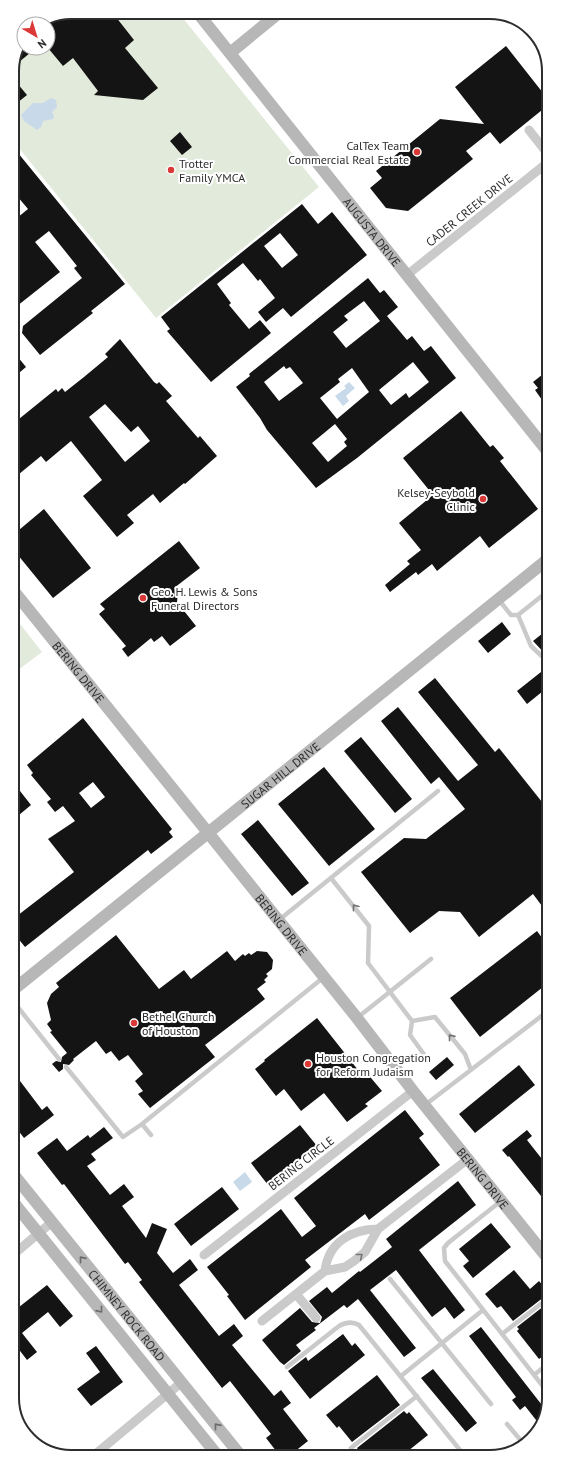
<svg xmlns="http://www.w3.org/2000/svg" width="561" height="1469" font-family="'PT Sans',sans-serif">
  <style>
    .garden { fill: #e2eadb }
    .water { fill: #c8d9e9 }
    .building { fill: #141414; fill-rule: evenodd }
    .lines { fill: none; stroke-linecap: round; stroke-linejoin: round }
    .lane { stroke: #cacaca; stroke-width: 4.5 }
    .street { stroke: #cacaca; stroke-width: 9 }
    .secondary { stroke: #b7b7b7; stroke-width: 12 }
    .oneway { stroke: #747474 }
    .oneway2 { stroke: #6b6b6b }
    .poi-dot { fill: #db3938; stroke: #fff; stroke-width: 1.5 }
    .labels { text-anchor: middle; dominant-baseline: central; stroke-width: 4; stroke-linejoin: round; paint-order: stroke }
    .poi-label { font-size: 12px; fill: #2d2d2d; stroke: #fff; text-anchor: start }
    .street-label { font-size: 12px; fill: #2d2d2d; stroke: #fff }
    .rim { fill: none; stroke: #2d2d2d; stroke-width: 2 }
  </style>
  <rect width="100%" height="100%" fill="#fff"/>
  <path class="garden" d="M71,12H178L319,187L156,318L19,148L12,154V68L24,41V48H48V24H42Z
    M13,615L42,652L13,674Z"/>
  <path class="water" d="M51,98L56,100L57,107L52,112L54,116L53,119L43,121L41,127L37,130L24,121L21,115L33,103H43Z
    M349,382L355,388L346,396L349,401L343,406L335,396L346,388L344,386Z
    M245,1172L252,1182L240,1191L233,1182Z"/>
  <path class="building" d="M71,12H112L134,40L125,48L158,88L143,100L94,95L98,91L73,58L63,66L48,48V22Z
    M506,46L547,98V106L500,144L490,132L466,151L473,159L408,211L386,208L370,188L382,178L376,171L440,119L484,124L455,87Z
    M21,48H36L13,67Z
    M12,77L27,95L12,107Z
    M180,132L192,147L182,155L170,141Z
    M18,153L125,284L91,311L93,313L40,355L22,333L23,326L82,278L74,268L77,266L49,231L35,242L60,272L12,310V222L28,209L12,190V184L17,180L12,173V158Z
    M302,204L318,224L332,212L367,255L291,317L283,308L266,322L258,312L275,298L260,279L258,281L243,263L217,284L231,303L229,305L249,329L260,320L271,333L211,382L167,331L170,329L161,317ZM280,233L298,255L282,268L264,246Z
    M368,278L380,293L384,290L398,307L387,316L407,340L412,336L424,351L431,346L456,378L357,458L316,488L267,430L260,418L236,387L250,376L249,374ZM364,301L380,321L346,348L333,332L348,320L344,316ZM413,362L429,382L409,398L406,393L391,405L379,390ZM284,366L286,369L290,367L303,383L279,401L264,382ZM352,368L369,392L337,419L320,398L340,382L338,379ZM335,424L347,439L344,442L347,446L328,462L312,443Z
    M120,339L154,382L157,384L159,382L172,396L166,401L198,438L200,436L217,456L185,484L184,483L160,503L153,494L127,515L134,523L117,537L83,496L102,480L71,441L46,462L41,456L13,479V434L19,429L14,423L56,389L58,392L62,388L65,392L84,377L108,357L105,354ZM105,404L131,432L138,426L150,441L125,462L89,417Z
    M13,351L26,367L13,378Z
    M547,371V407L535,390L538,388L533,382Z
    M461,411L490,447L493,445L504,458L500,461L538,509L489,548L480,536L437,571L432,564L418,575L416,572L390,592L385,585L410,564L407,561L421,550L399,523L433,495L403,458Z
    M44,509L91,568L53,598L13,549V535Z
    M179,541L200,568L174,588L178,593L177,602L196,626L170,646L162,636L154,642L151,638L128,657L122,649L126,646L99,614L105,609L100,604Z
    M502,622L511,634L488,653L478,641Z
    M548,629V657L533,641Z
    M541,672L548,680V687L527,704L517,691Z
    M435,678L495,752L499,748L542,802L548,797V914L533,894L479,937L460,912L439,911L410,933L361,872L404,838L426,839L465,809L439,777L431,784L381,721L398,707L458,781L478,765L418,692Z
    M83,718L172,829L169,832L173,837L151,854L148,850L25,947L13,932V919L74,872L48,839L75,821L63,806L55,812L47,802L51,799L31,775L33,773L27,765ZM93,782L105,797L91,808L79,793Z
    M361,737L412,799L395,813L344,751Z
    M324,767L375,829L329,866L278,804Z
    M13,782L31,805L13,820Z
    M258,820L309,883L292,896L241,834Z
    M537,931L548,946V983L480,1037L450,998Z
    M116,935L159,989L184,970L191,979L227,951L235,961L243,954L245,956L249,953L251,955L257,951L267,952L273,960L272,969L266,974L268,976L264,980L266,982L257,989L265,999L205,1045L215,1057L150,1108L138,1094L143,1091L135,1081L143,1074L128,1055L119,1061L111,1051L106,1054L96,1041L73,1059L74,1060L69,1065L63,1064V1069L59,1072L52,1064L56,1061L61,1062L62,1057L67,1053L50,1032L52,1031L47,1024L51,1020L47,1003L51,994L59,987L56,983Z
    M317,1018L362,1075L366,1072L382,1091L365,1104L368,1106L347,1122L324,1093L301,1111L284,1089L276,1096L255,1069L265,1061L264,1060Z
    M447,1057L454,1065L436,1080L429,1072Z
    M519,1065L535,1085L475,1133L459,1114Z
    M14,1073L42,1110L47,1106L54,1115L24,1138L14,1125Z
    M405,1110L424,1134L419,1138L440,1165L369,1220L365,1214L305,1260L311,1267L245,1320L227,1296L229,1295L207,1267L281,1209L302,1237L316,1226L294,1198Z
    M300,1125L317,1146L268,1185L251,1163Z
    M104,1127L113,1138L91,1154L96,1160L87,1166L110,1195L124,1184L134,1197L122,1206L146,1238L152,1223L167,1229L157,1253L173,1273L190,1259L198,1270L179,1285L219,1336L234,1324L243,1336L232,1345L274,1396L281,1390L291,1403L283,1409L308,1441L289,1456H280L266,1438L271,1434L230,1381L222,1388L139,1282L142,1280L128,1262L125,1264L64,1184L62,1185L37,1153L57,1138L67,1151L88,1135L90,1138Z
    M527,1130L532,1136L527,1140L549,1168V1206L509,1156L508,1157L502,1150Z
    M458,1181L476,1205L419,1250L465,1310L454,1319L445,1307L432,1317L396,1270L370,1290L416,1348L404,1357L358,1299L347,1308L344,1305L314,1328L316,1330L296,1345L301,1351L284,1365L280,1362L262,1340L300,1308L312,1322L320,1323L322,1317L309,1301L327,1287L332,1293L359,1271L360,1272L392,1247L386,1239Z
    M222,1187L239,1209L191,1246L174,1224Z
    M491,1223L511,1247L473,1278L463,1266L469,1261L459,1249Z
    M514,1270L530,1289L539,1281L549,1293V1298L544,1297L513,1321L501,1306L497,1308L485,1294Z
    M47,1285L73,1316L60,1327L48,1312L22,1333L37,1352L27,1360L14,1343V1311Z
    M549,1302V1352L539,1359L517,1331L519,1329L517,1327Z
    M481,1327L545,1409L540,1425L525,1406L520,1410L512,1400L516,1397L469,1336Z
    M343,1334L352,1346L355,1343L365,1355L310,1399L288,1371L306,1357L308,1361Z
    M96,1346L123,1382L91,1406L77,1389L100,1372L86,1353Z
    M433,1369L477,1423L466,1432L421,1378Z
    M377,1375L400,1405L352,1442L339,1426L337,1428L326,1415Z
    M404,1411L407,1414L409,1412L428,1435L403,1455L362,1456L357,1448Z"/>
  <g class="lines">
    <path class="lane" d="M499,600L511,615H518L548,591
      M518,615L531,646L548,662
      M331,878L369,926L368,963L412,1021L410,1035L428,1060
      M279,920L438,791
      M13,1001L59,1059
      M357,1018L431,959
      M412,1021L435,1017L465,1054L471,1070
      M66,1067L123,1137L142,1124L151,1135
      M425,1105L548,1011
      M142,1124L324,977
      M501,1201L448,1243L444,1248L445,1261L549,1394
      M390,1279L491,1404
      M502,1334L546,1300
      M287,1367L339,1326C346,1322 352,1321 359,1325L464,1455
      M534,1375L549,1363
      M401,1376L483,1310
      M507,1424L523,1443
      M351,1448L417,1396"/>
    <path class="street" d="M529,130L547,153
      M407,275L547,163
      M378,1229L468,1159
      M14,1254L52,1222
      M204,1255L413,1091
      M296,1294L316,1318
      M262,1321L325,1271L345,1267L354,1261L365,1252L378,1229C351,1229 328,1243 325,1271
      M92,1457L182,1382"/>
    <g class="secondary">
      <path id="s1" d="M197,12L548,452"/>
      <path d="M230,53L280,12"/>
      <path id="s2" d="M13,590L357,1018L413,1091L549,1260"/>
      <path id="s3" d="M13,990L548,559"/>
      <path id="s4" d="M14,1175L241,1456"/>
      <path d="M14,1203L218,1456"/>
    </g>
  </g>
  <defs><path id="oneway-chevron" d="M-2-3.5L2.5 0L-2 3.5" fill="none" stroke-width="1.6" stroke-linecap="round" stroke-linejoin="round"/></defs>
  <g class="oneway">
    <use href="#oneway-chevron" transform="translate(355 907) rotate(-128)"/>
    <use href="#oneway-chevron" transform="translate(451 1037) rotate(-129)"/>
    <use href="#oneway-chevron" transform="translate(360 1256) rotate(-39)"/>
  </g>
  <g class="oneway2">
    <use href="#oneway-chevron" transform="translate(82 1259) rotate(-129)"/>
    <use href="#oneway-chevron" transform="translate(100 1310) rotate(51)"/>
    <use href="#oneway-chevron" transform="translate(217 1426) rotate(-129)"/>
  </g>
  <g class="poi-dot">
    <circle cx="417" cy="152" r="4"/>
    <circle cx="171" cy="170" r="4"/>
    <circle cx="483" cy="499" r="4"/>
    <circle cx="143" cy="598" r="4"/>
    <circle cx="134" cy="1023" r="4"/>
    <circle cx="308" cy="1064" r="4"/>
  </g>
  <g class="labels">
    <g class="poi-label">
      <text x="409" y="145" text-anchor="end">CalTex Team<tspan x="409" dy="14">Commercial Real Estate</tspan></text>
      <text x="179" y="163">Trotter<tspan x="179" dy="14">Family YMCA</tspan></text>
      <text x="475" y="492" text-anchor="end">Kelsey-Seybold<tspan x="475" dy="14">Clinic</tspan></text>
      <text x="151" y="591">Geo. H. Lewis &amp; Sons<tspan x="151" dy="14">Funeral Directors</tspan></text>
      <text x="142" y="1016">Bethel Church<tspan x="142" dy="14">of Houston</tspan></text>
      <text x="316" y="1057">Houston Congregation<tspan x="316" dy="14">for Reform Judaism</tspan></text>
    </g>
    <g class="street-label">
      <text transform="translate(469 210) rotate(-39)">CADER CREEK DRIVE</text>
      <text stroke="none"><textPath href="#s1" startOffset="281">AUGUSTA DRIVE</textPath></text>
      <text stroke="none"><textPath href="#s2" startOffset="105">BERING DRIVE</textPath></text>
      <text stroke="none"><textPath href="#s3" startOffset="343">SUGAR HILL DRIVE</textPath></text>
      <text stroke="none"><textPath href="#s2" startOffset="429">BERING DRIVE</textPath></text>
      <text transform="translate(301 1163) rotate(-38)">BERING CIRCLE</text>
      <text stroke="none"><textPath href="#s2" startOffset="753">BERING DRIVE</textPath></text>
      <text stroke="none"><textPath href="#s4" startOffset="180">CHIMNEY ROCK ROAD</textPath></text>
    </g>
  </g>
  <path d="M0 0H561V1469H0ZM71 19H490A52 52 0 0 1 542 71V1398A52 52 0 0 1 490 1450H71A52 52 0 0 1 19 1398V71A52 52 0 0 1 71 19Z" fill="#fff" fill-rule="evenodd"/>
  <path class="rim" d="M71 19H490A52 52 0 0 1 542 71V1398A52 52 0 0 1 490 1450H71A52 52 0 0 1 19 1398V71A52 52 0 0 1 71 19Z"/>
  <g transform="translate(36 36) rotate(142)"><circle r="19" fill="#ffffff" stroke="#ababab"/>
  <path d="M0-3L7 15L0 10L-7 15Z" fill="#db3938"/>
  <text y="-6" font-size="11" font-weight="bold" text-anchor="middle" fill="#2d2d2d">N</text>
  </g>
</svg>
